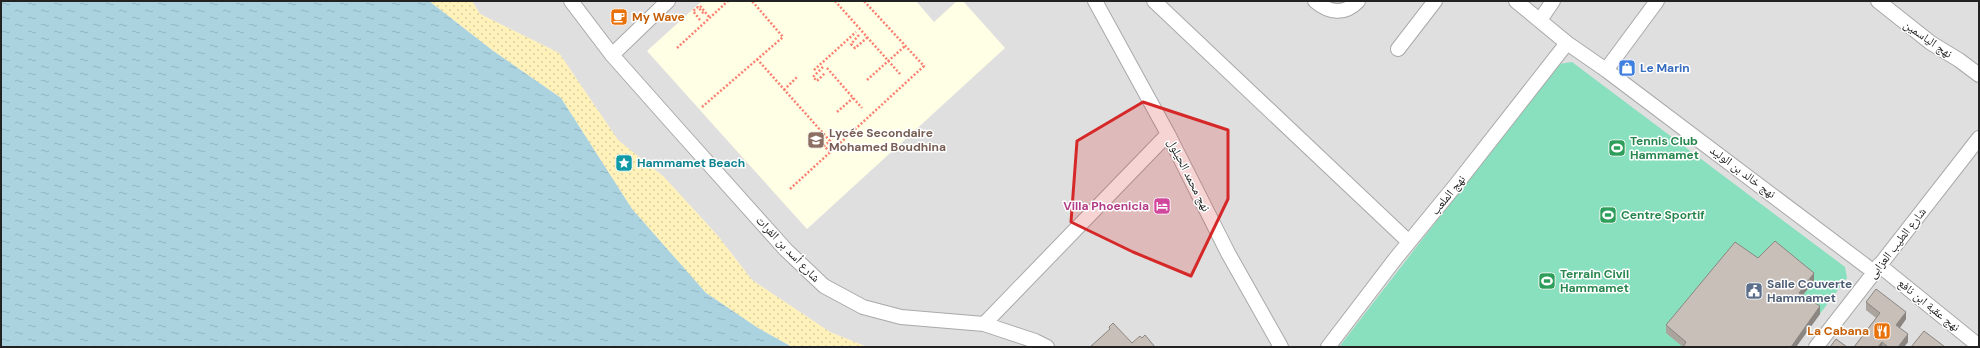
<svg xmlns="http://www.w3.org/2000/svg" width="1980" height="348" font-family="'DM Sans','Noto Naskh Arabic',sans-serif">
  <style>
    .residential { fill: #e0dfdf }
    .education { fill: #ffffe5 }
    .sand { fill: url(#sand-dots) }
    .pitch { fill: #88e0be }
    .water { fill: url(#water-ripples) }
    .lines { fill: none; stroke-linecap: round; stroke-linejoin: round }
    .minor-casing { stroke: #a9a9a9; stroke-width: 16 }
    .path { stroke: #fa8072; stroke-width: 2.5; stroke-dasharray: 2 2; stroke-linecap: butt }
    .minor { stroke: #fff; stroke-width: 14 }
    .wall { fill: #aba49e }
    .shaded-wall { fill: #8b8681 }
    .building { fill: #c7bfb8; stroke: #8b8681 }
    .marked { fill: #d62828; fill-opacity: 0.2; stroke: #d62828; stroke-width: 3; stroke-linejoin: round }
    .labels { text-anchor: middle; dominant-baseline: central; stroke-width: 3; stroke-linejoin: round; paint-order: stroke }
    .food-label { font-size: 12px; font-weight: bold; fill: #c56008; stroke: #fff; text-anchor: start }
    .street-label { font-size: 12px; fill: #222; stroke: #fff }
    .shop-label { font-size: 12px; font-weight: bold; fill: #366cbe; stroke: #fff; text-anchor: start }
    .education-label { font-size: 12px; font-weight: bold; fill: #785e54; stroke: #fff; text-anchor: start }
    .leisure-label { font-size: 12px; font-weight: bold; fill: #27864d; stroke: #fff; text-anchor: start }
    .culture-label { font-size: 12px; font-weight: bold; fill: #0d838f; stroke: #fff; text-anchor: start }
    .hotel-label { font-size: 12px; font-weight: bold; fill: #b23c85; stroke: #fff; text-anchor: end }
    .service-label { font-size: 12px; font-weight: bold; fill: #4e5e75; stroke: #fff; text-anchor: start }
  </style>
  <defs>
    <pattern id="sand-dots" width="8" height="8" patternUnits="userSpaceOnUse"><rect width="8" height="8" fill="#fff1ba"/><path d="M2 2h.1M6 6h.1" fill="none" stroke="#dacea0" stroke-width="1.8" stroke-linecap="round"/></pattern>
    <pattern id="water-ripples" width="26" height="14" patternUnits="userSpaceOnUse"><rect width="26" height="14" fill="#aad3df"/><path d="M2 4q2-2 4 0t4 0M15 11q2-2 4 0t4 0" fill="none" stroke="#92b5bf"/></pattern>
  </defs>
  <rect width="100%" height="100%" fill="#f2efe9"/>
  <path class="residential" d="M472,1H1979V347H867L830,332L752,280L718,236L664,177L618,140L559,53L480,14Z"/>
  <path class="education" d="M702,1H916L934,22L957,1H963L1005,48L807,229L647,51Z"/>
  <path class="sand" d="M429,1H472L480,14L559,53L618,140L664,177L718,236L752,280L830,332L867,347H792L758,328L706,293L632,209L561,98L492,50Z"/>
  <path class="pitch" d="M1572,62L1845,267L1847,278L1795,347H1339L1558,64Z"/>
  <path class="water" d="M1,1H429L492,50L561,98L632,209L706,293L758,328L792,347H1Z"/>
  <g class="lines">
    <defs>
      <path id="minor" d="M571,1L612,55L675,126L786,250L824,286L863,307L901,317L984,324L1035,341L1047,347
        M1095,1L1168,134L1228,253L1281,347
        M1154,1L1409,242
        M1315,1C1329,13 1345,15 1358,1
        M1516,1L1567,43L1606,70L1874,272
        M1878,1L1931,43L1959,60L1979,75
        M1540,20L1553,1
        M1398,49L1435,1
        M612,55L668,1
        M1606,70L1657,1
        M1879,265L1979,346
        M984,324L1168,134
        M1328,347L1396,258L1455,186L1567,43
        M1816,347L1979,138"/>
    </defs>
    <use href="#minor" class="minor-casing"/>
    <path class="path" d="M835,1L900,74
      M700,6L710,18
      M700,20L693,11L698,7L704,14
      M859,35L851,44L855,48L868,37
      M677,48L728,1
      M757,59L830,141L824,146L830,152
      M823,67L813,77L817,81L825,73
      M827,68L862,108
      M814,70L856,32
      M867,80L905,46
      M784,90L798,76
      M702,107L783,37L752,1
      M837,112L853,98
      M790,189L924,66L864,1"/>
    <use href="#minor" class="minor"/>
  </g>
  <path class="wall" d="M1758,258L1814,281L1803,295L1820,314L1796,347H1683L1666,333V325Z
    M1866,302L1906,319L1900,328L1908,342L1904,347H1854L1876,318L1866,310Z"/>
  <path class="shaded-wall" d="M1814,273V281L1799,300V293Z
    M1820,306V314L1796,347H1791Z
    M1906,312V319L1896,333V325Z
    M1908,334V342L1904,347H1898Z
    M1882,342V347H1878Z"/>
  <path class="building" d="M1775,241L1814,273L1799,293L1820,306L1791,347H1683L1686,342L1666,325L1735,242L1758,258Z
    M1876,289L1906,312L1896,325L1908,334L1898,347H1888L1882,342L1878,347H1854L1880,313L1866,302Z
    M1113,323L1132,343L1140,336L1142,338L1145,335L1155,347H1090L1110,329L1109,327Z
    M1924,331L1945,347H1911Z
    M1836,339L1847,347H1830Z"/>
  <path class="marked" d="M1143,102L1228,130V199L1191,276L1133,252L1071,222L1077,141Z"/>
  <defs>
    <symbol id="cafe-square" viewBox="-11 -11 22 22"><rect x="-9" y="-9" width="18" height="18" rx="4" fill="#e8710a" stroke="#fff"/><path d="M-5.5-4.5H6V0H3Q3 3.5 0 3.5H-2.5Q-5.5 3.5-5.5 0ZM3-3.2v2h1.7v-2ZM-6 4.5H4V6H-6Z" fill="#fff"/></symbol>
    <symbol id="shop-square" viewBox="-11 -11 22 22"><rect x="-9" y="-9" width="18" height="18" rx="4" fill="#3f7fe0" stroke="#fff"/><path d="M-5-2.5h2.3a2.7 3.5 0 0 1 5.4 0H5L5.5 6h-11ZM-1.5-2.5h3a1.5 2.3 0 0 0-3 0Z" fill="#fff"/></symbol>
    <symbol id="school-square" viewBox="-11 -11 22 22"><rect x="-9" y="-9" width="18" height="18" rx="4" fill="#8d6e63" stroke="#fff"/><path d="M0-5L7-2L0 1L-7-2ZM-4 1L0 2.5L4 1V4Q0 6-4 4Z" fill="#fff"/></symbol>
    <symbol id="stadium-square" viewBox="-11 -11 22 22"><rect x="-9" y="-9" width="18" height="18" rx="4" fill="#2e9e5b" stroke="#fff"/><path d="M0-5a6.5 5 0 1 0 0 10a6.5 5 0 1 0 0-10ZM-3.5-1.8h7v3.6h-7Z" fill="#fff"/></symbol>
    <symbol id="sight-square" viewBox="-11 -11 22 22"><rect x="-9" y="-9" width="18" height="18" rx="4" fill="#0f9aa8" stroke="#fff"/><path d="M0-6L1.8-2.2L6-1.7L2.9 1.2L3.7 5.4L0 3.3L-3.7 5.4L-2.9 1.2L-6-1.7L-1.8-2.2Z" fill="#fff"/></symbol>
    <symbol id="hotel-square" viewBox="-11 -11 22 22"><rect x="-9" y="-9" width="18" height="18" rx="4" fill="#d1479c" stroke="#fff"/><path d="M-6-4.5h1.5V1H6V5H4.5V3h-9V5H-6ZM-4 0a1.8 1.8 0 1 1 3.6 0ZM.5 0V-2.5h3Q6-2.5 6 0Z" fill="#fff"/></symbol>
    <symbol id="civic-square" viewBox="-11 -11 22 22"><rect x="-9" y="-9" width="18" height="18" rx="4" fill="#5c6f8a" stroke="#fff"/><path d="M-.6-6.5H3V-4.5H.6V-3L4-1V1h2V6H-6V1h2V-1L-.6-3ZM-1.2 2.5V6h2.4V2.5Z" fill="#fff"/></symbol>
    <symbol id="restaurant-square" viewBox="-11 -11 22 22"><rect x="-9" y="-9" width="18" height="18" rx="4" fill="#e8710a" stroke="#fff"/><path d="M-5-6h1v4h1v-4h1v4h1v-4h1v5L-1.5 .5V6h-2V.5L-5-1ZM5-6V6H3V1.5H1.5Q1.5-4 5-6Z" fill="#fff"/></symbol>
  </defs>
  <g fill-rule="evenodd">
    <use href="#cafe-square" x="609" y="7" width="20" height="20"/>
    <use href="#shop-square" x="1617" y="58" width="20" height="20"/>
    <use href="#school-square" x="806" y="130" width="20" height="20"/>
    <use href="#stadium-square" x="1607" y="138" width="20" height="20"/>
    <use href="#sight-square" x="614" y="153" width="20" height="20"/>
    <use href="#hotel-square" x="1152" y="196" width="20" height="20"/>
    <use href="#stadium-square" x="1598" y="205" width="20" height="20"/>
    <use href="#stadium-square" x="1537" y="271" width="20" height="20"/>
    <use href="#civic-square" x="1744" y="281" width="20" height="20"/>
    <use href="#restaurant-square" x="1872" y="321" width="20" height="20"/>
  </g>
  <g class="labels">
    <g class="food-label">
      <text x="632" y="17">My Wave</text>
      <text x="1869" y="331" text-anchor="end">La Cabana</text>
    </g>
    <g class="street-label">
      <text transform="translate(1928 39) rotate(35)">نهج الياسمين</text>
      <text transform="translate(1743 172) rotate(37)">نهج خالد بن الوليد</text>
      <text transform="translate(1189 175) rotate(63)">نهج محمد الحيلول</text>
      <text transform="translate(1448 195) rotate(-51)">نهج الملعب</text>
      <text transform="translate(1897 243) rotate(-52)">شارع الطيب العزابى</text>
      <text transform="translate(788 249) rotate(46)">شارع أسد بن الفرات</text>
      <text transform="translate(1929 305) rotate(39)">نهج عقبة ابن نافع</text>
    </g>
    <g class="shop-label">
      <text x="1640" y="68">Le Marin</text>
    </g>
    <g class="education-label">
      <text x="829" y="133">Lycée Secondaire<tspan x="829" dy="14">Mohamed Boudhina</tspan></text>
    </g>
    <g class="leisure-label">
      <text x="1630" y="141">Tennis Club<tspan x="1630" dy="14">Hammamet</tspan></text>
      <text x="1621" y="215">Centre Sportif</text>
      <text x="1560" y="274">Terrain Civil<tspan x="1560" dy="14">Hammamet</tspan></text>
    </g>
    <g class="culture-label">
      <text x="637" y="163">Hammamet Beach</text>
    </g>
    <g class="hotel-label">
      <text x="1149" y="206">Villa Phoenicia</text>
    </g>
    <g class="service-label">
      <text x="1767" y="284">Salle Couverte<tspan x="1767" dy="14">Hammamet</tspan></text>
    </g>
  </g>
  <rect width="1980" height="348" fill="none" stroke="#222222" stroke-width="4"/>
</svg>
